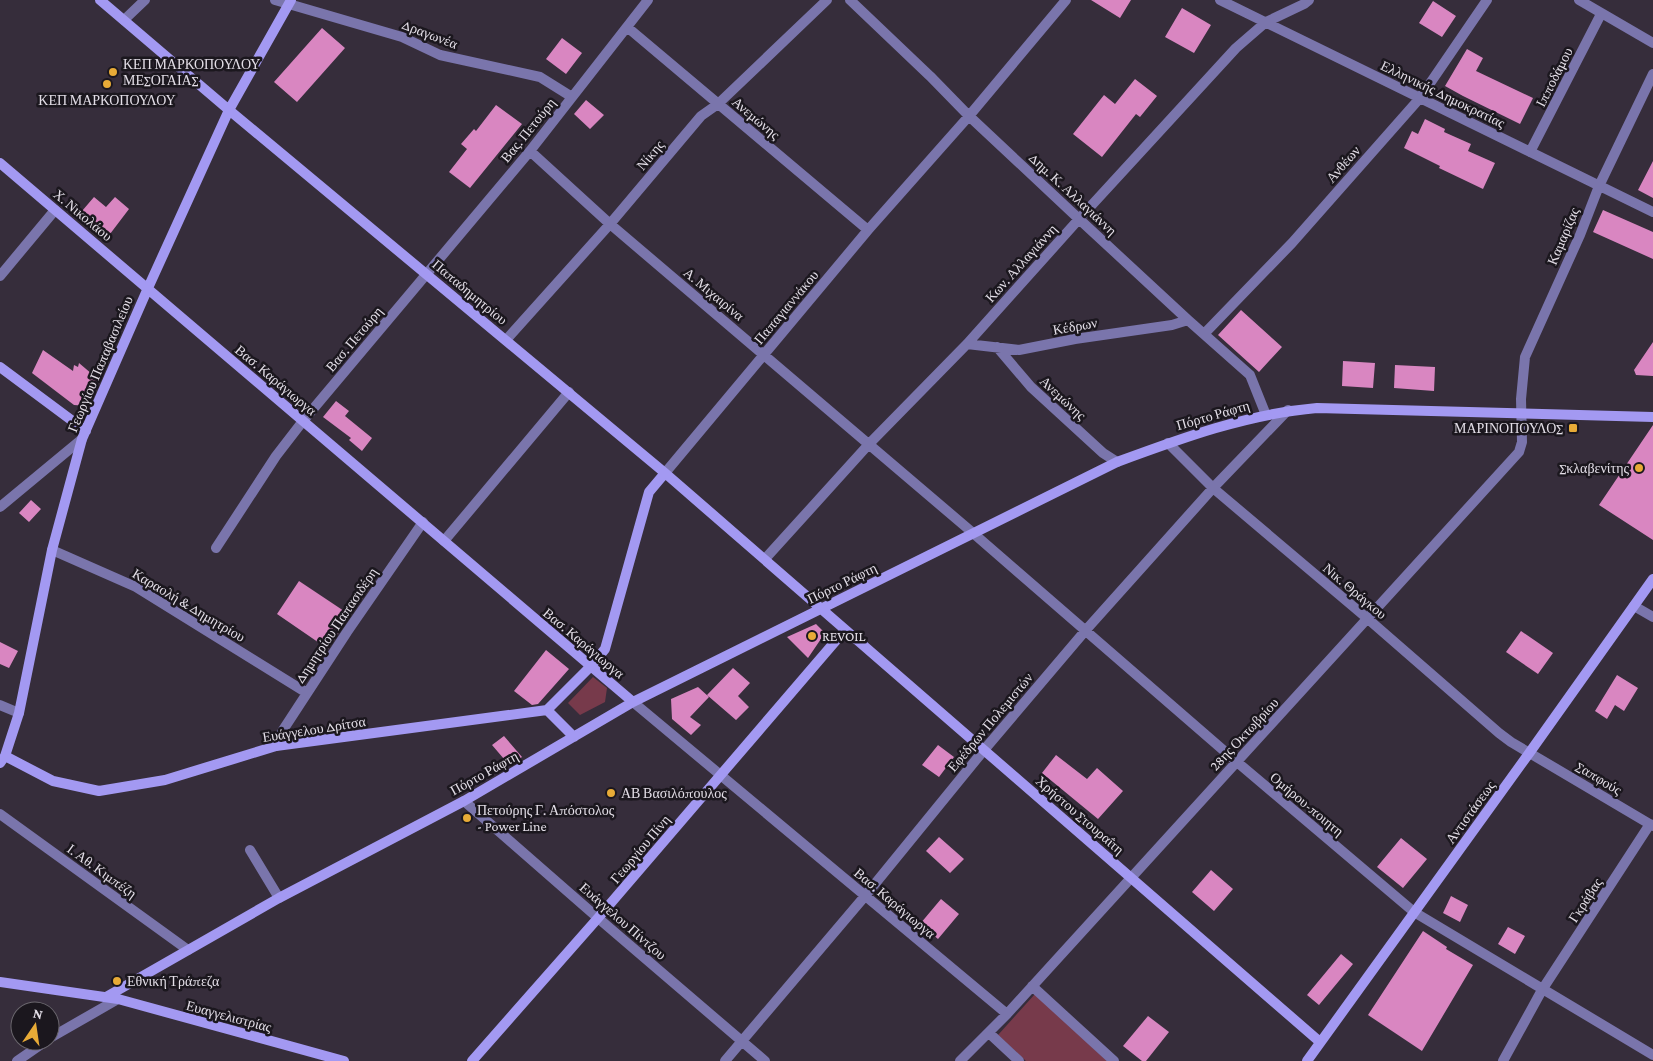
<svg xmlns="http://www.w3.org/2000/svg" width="1653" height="1061" font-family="'Crimson Pro',serif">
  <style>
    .green { fill: #773a4b }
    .building { fill: #d986c1 }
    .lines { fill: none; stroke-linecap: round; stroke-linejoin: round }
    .street { stroke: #7a75ac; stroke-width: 10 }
    .secondary { stroke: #a399f2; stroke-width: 10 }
    .poi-dot { fill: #e8ab37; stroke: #1b171e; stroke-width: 2 }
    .labels { text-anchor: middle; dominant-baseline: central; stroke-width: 5; stroke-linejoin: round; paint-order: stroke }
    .street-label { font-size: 14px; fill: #e3dee7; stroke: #1b171e }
    .poi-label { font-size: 14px; fill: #e3dee7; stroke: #1b171e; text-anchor: start }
  </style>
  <rect width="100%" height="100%" fill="#362d3b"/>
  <path class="green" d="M593,677L607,688L605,702L580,715L568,703Z
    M1035,994L1107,1061H1026L998,1035Z"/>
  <path class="building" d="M1091,0H1131L1120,18Z
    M1433,1L1456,16L1442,37L1419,23Z
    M1182,8L1211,25L1194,53L1165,37Z
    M322,28L345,48L297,102L274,82Z
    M562,38L582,53L566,74L546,59Z
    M1467,49L1483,58L1476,71L1533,98L1520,124L1463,96L1445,86Z
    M1135,79L1157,96L1140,117L1136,114L1102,157L1073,134L1104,95L1115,104Z
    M586,100L604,115L590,129L574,114Z
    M496,105L522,124L470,188L449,172L467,149L461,144L474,129L476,131Z
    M1425,119L1445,129L1444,132L1471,144L1468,151L1495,163L1483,189L1439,168L1440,166L1404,148L1412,131L1418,134Z
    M1653,161V198L1638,190Z
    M94,197L106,207L115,197L129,209L110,234L82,211Z
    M1603,210L1653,232V259L1593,232Z
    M1241,310L1282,347L1259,372L1218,335Z
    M1653,342V376L1636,375L1634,370Z
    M43,350L73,371L74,365L78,367L79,363L99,380L87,406L74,405L32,373Z
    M1343,361L1375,363L1373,388L1342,386Z
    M1395,365L1435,367L1434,391L1394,388Z
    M336,401L349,411L345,416L372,438L362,451L349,440L351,438L323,417Z
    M1653,425V540L1599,505Z
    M31,500L41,509L29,522L19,513Z
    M299,581L350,615L328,649L277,614Z
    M816,624L825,633L808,658L787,637Z
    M1521,631L1553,653L1538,674L1506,652Z
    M0,642L18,651L9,668L0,664Z
    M546,650L569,669L538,704L532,705L514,691Z
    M733,668L750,683L738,696L749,707L736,720L707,695Z
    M1617,675L1638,688L1624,711L1615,705L1607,719L1595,711Z
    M698,687L709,697L690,717L701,725L691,735L672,719L671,699Z
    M504,736L522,757L510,766L492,745Z
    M938,745L954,757L939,777L922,765Z
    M1056,755L1087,779L1097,768L1123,791L1098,819L1042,773Z
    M939,837L964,859L950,873L926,851Z
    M1401,838L1427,859L1403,888L1377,867Z
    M1211,870L1233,889L1214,911L1192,892Z
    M1451,896L1468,905L1460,922L1443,913Z
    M941,899L959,914L938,939L920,924Z
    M1508,927L1525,936L1515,954L1498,944Z
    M1423,931L1447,947L1446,949L1473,965L1422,1051L1368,1015Z
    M1341,954L1353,964L1319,1005L1307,995Z
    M1148,1016L1169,1032L1146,1061H1142L1123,1046Z"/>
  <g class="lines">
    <path class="street" d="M275,0L402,37L440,55L449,57L540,77L572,97
      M850,0L930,76L969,116L1079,219L1188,320L1250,375L1266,415
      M1220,0L1653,212
      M1579,0L1653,43
      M124,20L145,0
      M627,27L868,230
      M530,151L610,224L973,533L1237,762L1414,912L1653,1055
      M1530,152L1601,14
      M0,276L55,210
      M1204,334L1292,243L1420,98L1487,0
      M506,340L610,224L701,116L718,104L827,0
      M967,344L1019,350L1075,339L1172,325L1188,320
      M997,347L1031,387L1103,453L1117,462
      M1168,443L1213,488L1368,619L1499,733L1511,742L1653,826
      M665,473L868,230L969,116L1066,0
      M0,507L82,439
      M444,541L569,392
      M216,548L276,456L303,421L530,151L648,0
      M52,550L136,587L307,693
      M765,559L869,444L967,344L1079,219L1236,48L1266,22L1304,4L1309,0
      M1634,606L1653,617
      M633,702L1007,1014
      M0,705L19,713
      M276,746L283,730L347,632L423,522
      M464,801L598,918L765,1061
      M0,814L188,950
      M250,850L279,898
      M1032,986L1114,1061
      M989,1033L1019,1061
      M50,1038L118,999
      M17,1061L46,1041
      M725,1061L865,896L984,750L1085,631L1213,488L1288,410
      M960,1061L1007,1014L1519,452L1522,442L1521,399L1525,357L1580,235L1599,186L1653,74
      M1503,1061L1542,990L1650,824"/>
    <path class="secondary" d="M100,0L229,110L665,473L1320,1042
      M0,163L633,702
      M0,367L86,431
      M547,710L574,737
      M5,756L53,781L99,791L165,780L276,746L547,710L591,666L605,649L649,492L665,473
      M0,763L5,756L19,713L52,550L82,439L148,288L229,110L291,0
      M0,982L118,999L344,1061
      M106,997L279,898L464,801L633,702L1117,462C1182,438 1247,414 1317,408L1653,417
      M472,1061L598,918L845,630
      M1307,1061L1530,752L1653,579"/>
  </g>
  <g class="poi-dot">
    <circle cx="113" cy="72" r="5"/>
    <circle cx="107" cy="84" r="5"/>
    <rect x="1568" y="423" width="10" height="10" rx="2.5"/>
    <circle cx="1639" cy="468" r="5"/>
    <circle cx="812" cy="636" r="5"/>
    <circle cx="611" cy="793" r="5"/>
    <circle cx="467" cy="818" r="5"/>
    <circle cx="117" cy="981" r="5"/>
  </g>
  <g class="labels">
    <g class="street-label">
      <text transform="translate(430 34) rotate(21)">Δραγωνέα</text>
      <text transform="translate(1554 77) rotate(-63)">Ιπποδάμου</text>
      <text transform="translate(1443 94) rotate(26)">Ελληνικής Δημοκρατίας</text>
      <text transform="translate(756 118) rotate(40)">Ανεμώνης</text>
      <text transform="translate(528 130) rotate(-51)">Βας. Πετούρη</text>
      <text transform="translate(650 155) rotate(-50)">Νίκης</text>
      <text transform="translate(1343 164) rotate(-49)">Ανθέων</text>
      <text transform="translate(1073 194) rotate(43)">Δημ. Κ. Αλλαγιάννη</text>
      <text transform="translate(83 215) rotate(40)">Χ. Νικολάου</text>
      <text transform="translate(1563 236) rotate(-67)">Καμαρίζας</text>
      <text transform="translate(1021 263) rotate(-48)">Κων. Αλλαγιάννη</text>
      <text transform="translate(470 292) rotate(40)">Παπαδημητρίου</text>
      <text transform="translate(714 294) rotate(40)">Α. Μιχαιρίνα</text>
      <text transform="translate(786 307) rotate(-50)">Παπαγιαννάκου</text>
      <text transform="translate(1075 326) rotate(-10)">Κέδρων</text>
      <text transform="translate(354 339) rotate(-50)">Βασ. Πετούρη</text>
      <text transform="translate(100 364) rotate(-67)">Γεωργίου Παπαβασιλείου</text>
      <text transform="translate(276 380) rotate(40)">Βασ. Καράγιωργα</text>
      <text transform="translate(1063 398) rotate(43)">Ανεμώνης</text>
      <text transform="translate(1213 415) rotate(-16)">Πόρτο Ράφτη</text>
      <text transform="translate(842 583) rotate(-26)">Πόρτο Ράφτη</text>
      <text transform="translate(1355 591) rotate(40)">Νικ. Θράγκου</text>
      <text transform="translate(189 605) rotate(31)">Καραολή &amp; Δημητρίου</text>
      <text transform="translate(336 625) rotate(-56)">Δημητρίου Παπασιδέρη</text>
      <text transform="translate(584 643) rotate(40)">Βασ. Καράγιωργα</text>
      <text transform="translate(990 722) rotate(-50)">Εφέδρων Πολεμιστών</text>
      <text transform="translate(314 729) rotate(-9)">Ευάγγελου Δρίτσα</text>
      <text transform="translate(1244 734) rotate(-47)">28ης Οκτωβρίου</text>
      <text transform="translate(484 773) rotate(-29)">Πόρτο Ράφτη</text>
      <text transform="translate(1599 778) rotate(31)">Σαπφούς</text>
      <text transform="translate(1307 804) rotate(40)">Ομήρου-ποιητη</text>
      <text transform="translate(1470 812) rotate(-54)">Αντιστάσεως</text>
      <text transform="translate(1080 815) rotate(41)">Χρήστου Στουραΐτη</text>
      <text transform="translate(640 849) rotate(-50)">Γεωργίου Πίνη</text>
      <text transform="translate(102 871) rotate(36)">Ι. Αθ. Κιμπέζη</text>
      <text transform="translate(1585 900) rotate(-57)">Γκράβας</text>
      <text transform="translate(895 903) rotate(40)">Βασ. Καράγιωργα</text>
      <text transform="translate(623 921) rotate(41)">Ευάγγελου Πίντζου</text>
      <text transform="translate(229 1016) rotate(15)">Ευαγγελιστρίας</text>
    </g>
    <g class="poi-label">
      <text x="123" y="64">ΚΕΠ ΜΑΡΚΟΠΟΥΛΟΥ<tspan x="123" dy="16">ΜΕΣΟΓΑΙΑΣ</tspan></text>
      <text x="107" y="100" text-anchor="middle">ΚΕΠ ΜΑΡΚΟΠΟΥΛΟΥ</text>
      <text x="1563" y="428" text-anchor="end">ΜΑΡΙΝΟΠΟΥΛΟΣ</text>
      <text x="1629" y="468" text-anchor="end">Σκλαβενίτης</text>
      <text x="822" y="636">REVOIL</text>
      <text x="621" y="793">ΑΒ Βασιλόπουλος</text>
      <text x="477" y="810">Πετούρης Γ. Απόστολος<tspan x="477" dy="16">- Power Line</tspan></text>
      <text x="127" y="981">Εθνική Τράπεζα</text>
    </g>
  </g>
  <g transform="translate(35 1026) rotate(13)"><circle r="24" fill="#1b171e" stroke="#6b676e"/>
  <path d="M0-4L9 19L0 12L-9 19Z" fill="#e8ab37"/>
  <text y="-8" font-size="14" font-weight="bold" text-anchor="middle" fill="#e3dee7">N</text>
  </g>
</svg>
